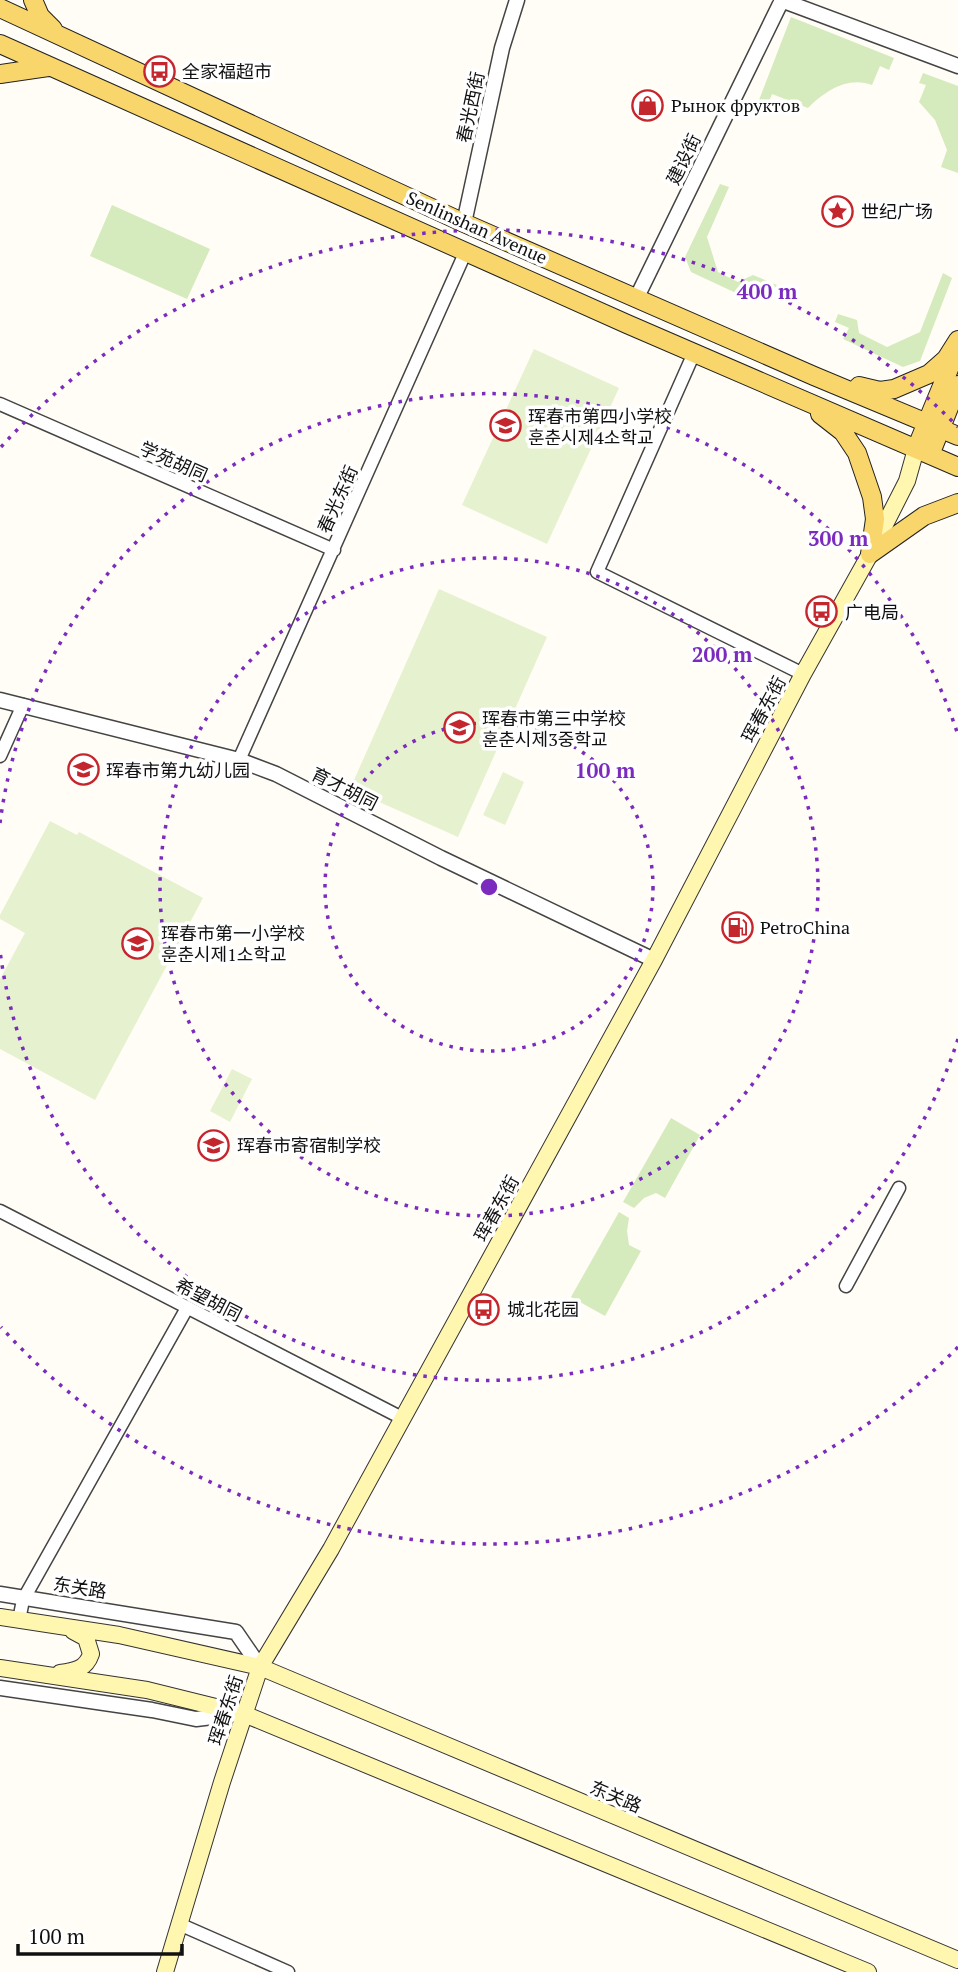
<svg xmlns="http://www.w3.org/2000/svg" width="958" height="1972" font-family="'PT Serif','Noto Sans SC','Noto Sans KR',serif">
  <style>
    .green { fill: #d5ebbd }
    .pitch { fill: #e6f2cf }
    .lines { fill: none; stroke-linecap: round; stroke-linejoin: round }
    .minor-casing { stroke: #444; stroke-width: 15 }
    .tertiary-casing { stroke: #444; stroke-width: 17 }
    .secondary-casing { stroke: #333; stroke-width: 18 }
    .primary-casing { stroke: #222; stroke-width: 20 }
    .minor { stroke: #fff; stroke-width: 12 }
    .tertiary { stroke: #fff; stroke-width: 14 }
    .secondary { stroke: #fff6b0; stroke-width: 16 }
    .primary { stroke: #f9d66b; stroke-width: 18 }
    .ring { fill: none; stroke: #7b2cbf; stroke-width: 3.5; stroke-dasharray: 3.5 7 }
    .labels { text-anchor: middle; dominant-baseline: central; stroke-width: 7; stroke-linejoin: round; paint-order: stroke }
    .poi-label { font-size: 18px; fill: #111; stroke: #fff; text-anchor: start }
    .street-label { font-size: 18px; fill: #111; stroke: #fff }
    .centre { fill: #7b2cbf; stroke: #fff; stroke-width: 3.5 }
    .ring-label { font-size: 21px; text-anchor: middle; font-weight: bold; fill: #7b2cbf; stroke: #fff; stroke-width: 7; stroke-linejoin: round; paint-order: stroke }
  </style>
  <rect width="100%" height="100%" fill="#fffdf5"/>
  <path class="green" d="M791,17L894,58L889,70L880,66L872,85C848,76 825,91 808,108L772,94L768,104L759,100Z
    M923,73L958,86V173L941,167L947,150L935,120L919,102L926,85L919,83Z
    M720,184L729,187L707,237L718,272L738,282L753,275L777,285L772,294L758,287L751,300L691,272L685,257Z
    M112,205L210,249L187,299L90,256Z
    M943,273L952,278L920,361L903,367L843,339L849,328L835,322L838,314L857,320L859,333L887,347L920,332Z
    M671,1118L700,1135L665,1198L656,1193L644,1198L634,1208L623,1202Z
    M619,1212L629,1218L627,1231L629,1245L641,1251L605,1316L571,1297Z"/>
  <path class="pitch" d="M534,349L619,388L547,544L462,505Z
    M439,589L547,637L458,837L350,789Z
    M503,772L524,782L505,825L483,815Z
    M50,821L77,835L79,832L203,898L95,1100L0,1049V979L25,933L0,919V915Z
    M232,1069L252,1079L230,1122L210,1111Z"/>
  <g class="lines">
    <defs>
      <path id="minor" d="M694,353L597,572L803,674
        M0,404L334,550
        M0,756L23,705
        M239,760L466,251
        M0,1211L402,1418
        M846,1286L899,1188
        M19,1620L23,1600L187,1308
        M179,1924L288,1972"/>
      <path id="tertiary" d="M781,0L958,66
        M464,223L502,48L517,0
        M637,297L782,0
        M0,700L239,760L276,774L441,858L654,960
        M0,1594L236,1632L260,1667
        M0,1688L152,1710L196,1719L237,1714"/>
      <path id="secondary" d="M0,1617L119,1635L260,1667L958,1960
        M0,1668L147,1690L244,1714L868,1972
        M60,1673C75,1671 86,1669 91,1654L86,1638L73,1631
        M165,1972L222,1782L260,1667L331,1549L654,960L803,674L870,554L907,481L916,449"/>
      <path id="primary" d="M33,0L40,16L53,29
        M0,8L464,223L814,376L958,436
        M0,44L627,324L958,467
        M0,74L48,67
        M859,386L880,391L894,389L929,374L946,359L958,340
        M820,414L843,432L857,453L872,497L875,519L870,554
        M916,449L956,352
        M930,455L958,385
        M870,554L924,516L958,503"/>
    </defs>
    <use href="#minor" class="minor-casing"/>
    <use href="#tertiary" class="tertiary-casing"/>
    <use href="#secondary" class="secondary-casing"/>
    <use href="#primary" class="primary-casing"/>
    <use href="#minor" class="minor"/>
    <use href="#tertiary" class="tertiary"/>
    <use href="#secondary" class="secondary"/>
    <use href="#primary" class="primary"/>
  </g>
  <g class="ring">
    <circle cx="489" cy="887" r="164"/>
    <circle cx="489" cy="887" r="329"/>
    <path d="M958 1039A493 493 0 0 1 0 951M0 823A493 493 0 0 1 958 735"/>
    <path d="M958 1347A657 657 0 0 1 1 1327M1 447A657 657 0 0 1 958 427"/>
  </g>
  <defs>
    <symbol id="bus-ring" viewBox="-11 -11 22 22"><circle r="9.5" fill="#fff" stroke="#c4262e" stroke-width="1.5"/><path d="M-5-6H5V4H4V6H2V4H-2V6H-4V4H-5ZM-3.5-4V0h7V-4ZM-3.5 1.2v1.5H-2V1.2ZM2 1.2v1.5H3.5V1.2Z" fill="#c4262e"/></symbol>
    <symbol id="shop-ring" viewBox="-11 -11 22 22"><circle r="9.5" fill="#fff" stroke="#c4262e" stroke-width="1.5"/><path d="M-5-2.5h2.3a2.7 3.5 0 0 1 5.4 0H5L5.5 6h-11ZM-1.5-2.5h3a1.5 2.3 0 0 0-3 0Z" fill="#c4262e"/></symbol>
    <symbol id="sight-ring" viewBox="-11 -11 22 22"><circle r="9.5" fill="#fff" stroke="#c4262e" stroke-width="1.5"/><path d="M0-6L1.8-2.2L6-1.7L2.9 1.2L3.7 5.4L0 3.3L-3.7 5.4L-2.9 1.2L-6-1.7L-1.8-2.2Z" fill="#c4262e"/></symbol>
    <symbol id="school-ring" viewBox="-11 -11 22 22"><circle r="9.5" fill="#fff" stroke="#c4262e" stroke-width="1.5"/><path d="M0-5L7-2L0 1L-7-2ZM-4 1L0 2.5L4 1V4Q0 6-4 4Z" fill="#c4262e"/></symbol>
    <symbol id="fuel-ring" viewBox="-11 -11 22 22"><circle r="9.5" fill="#fff" stroke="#c4262e" stroke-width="1.5"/><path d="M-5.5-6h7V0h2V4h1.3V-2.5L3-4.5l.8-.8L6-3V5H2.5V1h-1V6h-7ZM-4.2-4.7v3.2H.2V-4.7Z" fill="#c4262e"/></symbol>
  </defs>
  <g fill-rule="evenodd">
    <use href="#bus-ring" x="142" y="54" width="35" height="35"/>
    <use href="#shop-ring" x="630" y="88" width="35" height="35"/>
    <use href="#sight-ring" x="820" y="194" width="35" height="35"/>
    <use href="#school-ring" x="488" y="408" width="35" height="35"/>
    <use href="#bus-ring" x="804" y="594" width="35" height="35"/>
    <use href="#school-ring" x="442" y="710" width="35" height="35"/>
    <use href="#school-ring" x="66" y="752" width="35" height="35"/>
    <use href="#fuel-ring" x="720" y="910" width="35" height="35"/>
    <use href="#school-ring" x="120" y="926" width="35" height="35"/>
    <use href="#school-ring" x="196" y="1128" width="35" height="35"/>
    <use href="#bus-ring" x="466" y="1292" width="35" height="35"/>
  </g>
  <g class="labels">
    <g class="poi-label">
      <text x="182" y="71">全家福超市</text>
      <text x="671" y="105">Рынок фруктов</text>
      <text x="861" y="211">世纪广场</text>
      <text x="528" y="416">珲春市第四小学校<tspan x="528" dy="21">훈춘시제4소학교</tspan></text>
      <text x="845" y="612">广电局</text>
      <text x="482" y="718">珲春市第三中学校<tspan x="482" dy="21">훈춘시제3중학교</tspan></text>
      <text x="106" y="770">珲春市第九幼儿园</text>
      <text x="760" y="927">PetroChina</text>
      <text x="161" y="933">珲春市第一小学校<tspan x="161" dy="21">훈춘시제1소학교</tspan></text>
      <text x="237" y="1145">珲春市寄宿制学校</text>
      <text x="507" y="1309">城北花园</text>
    </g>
    <g class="street-label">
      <text transform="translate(470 107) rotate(-78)">春光西街</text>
      <text transform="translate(683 159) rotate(-64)">建设街</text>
      <text transform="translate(477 227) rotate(24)">Senlinshan Avenue</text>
      <text transform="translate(174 461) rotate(24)">学苑胡同</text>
      <text transform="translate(337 499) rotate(-66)">春光东街</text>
      <text transform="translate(763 709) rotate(-62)">珲春东街</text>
      <text transform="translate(345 788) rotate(27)">育才胡同</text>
      <text transform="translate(496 1208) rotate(-61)">珲春东街</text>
      <text transform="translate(209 1299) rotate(27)">希望胡同</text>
      <text transform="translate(80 1587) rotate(9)">东关路</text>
      <text transform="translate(225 1710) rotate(-72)">珲春东街</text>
      <text transform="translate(616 1796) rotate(23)">东关路</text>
    </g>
  </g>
  <circle cx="489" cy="887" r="10" class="centre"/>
  <g class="ring-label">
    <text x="767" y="299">400 m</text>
    <text x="838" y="546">300 m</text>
    <text x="722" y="662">200 m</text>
    <text x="605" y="778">100 m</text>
  </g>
  <path d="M18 1944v10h164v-10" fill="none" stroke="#111111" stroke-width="3.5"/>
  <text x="28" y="1944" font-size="21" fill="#111111" stroke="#ffffff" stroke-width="5" paint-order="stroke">100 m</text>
</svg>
